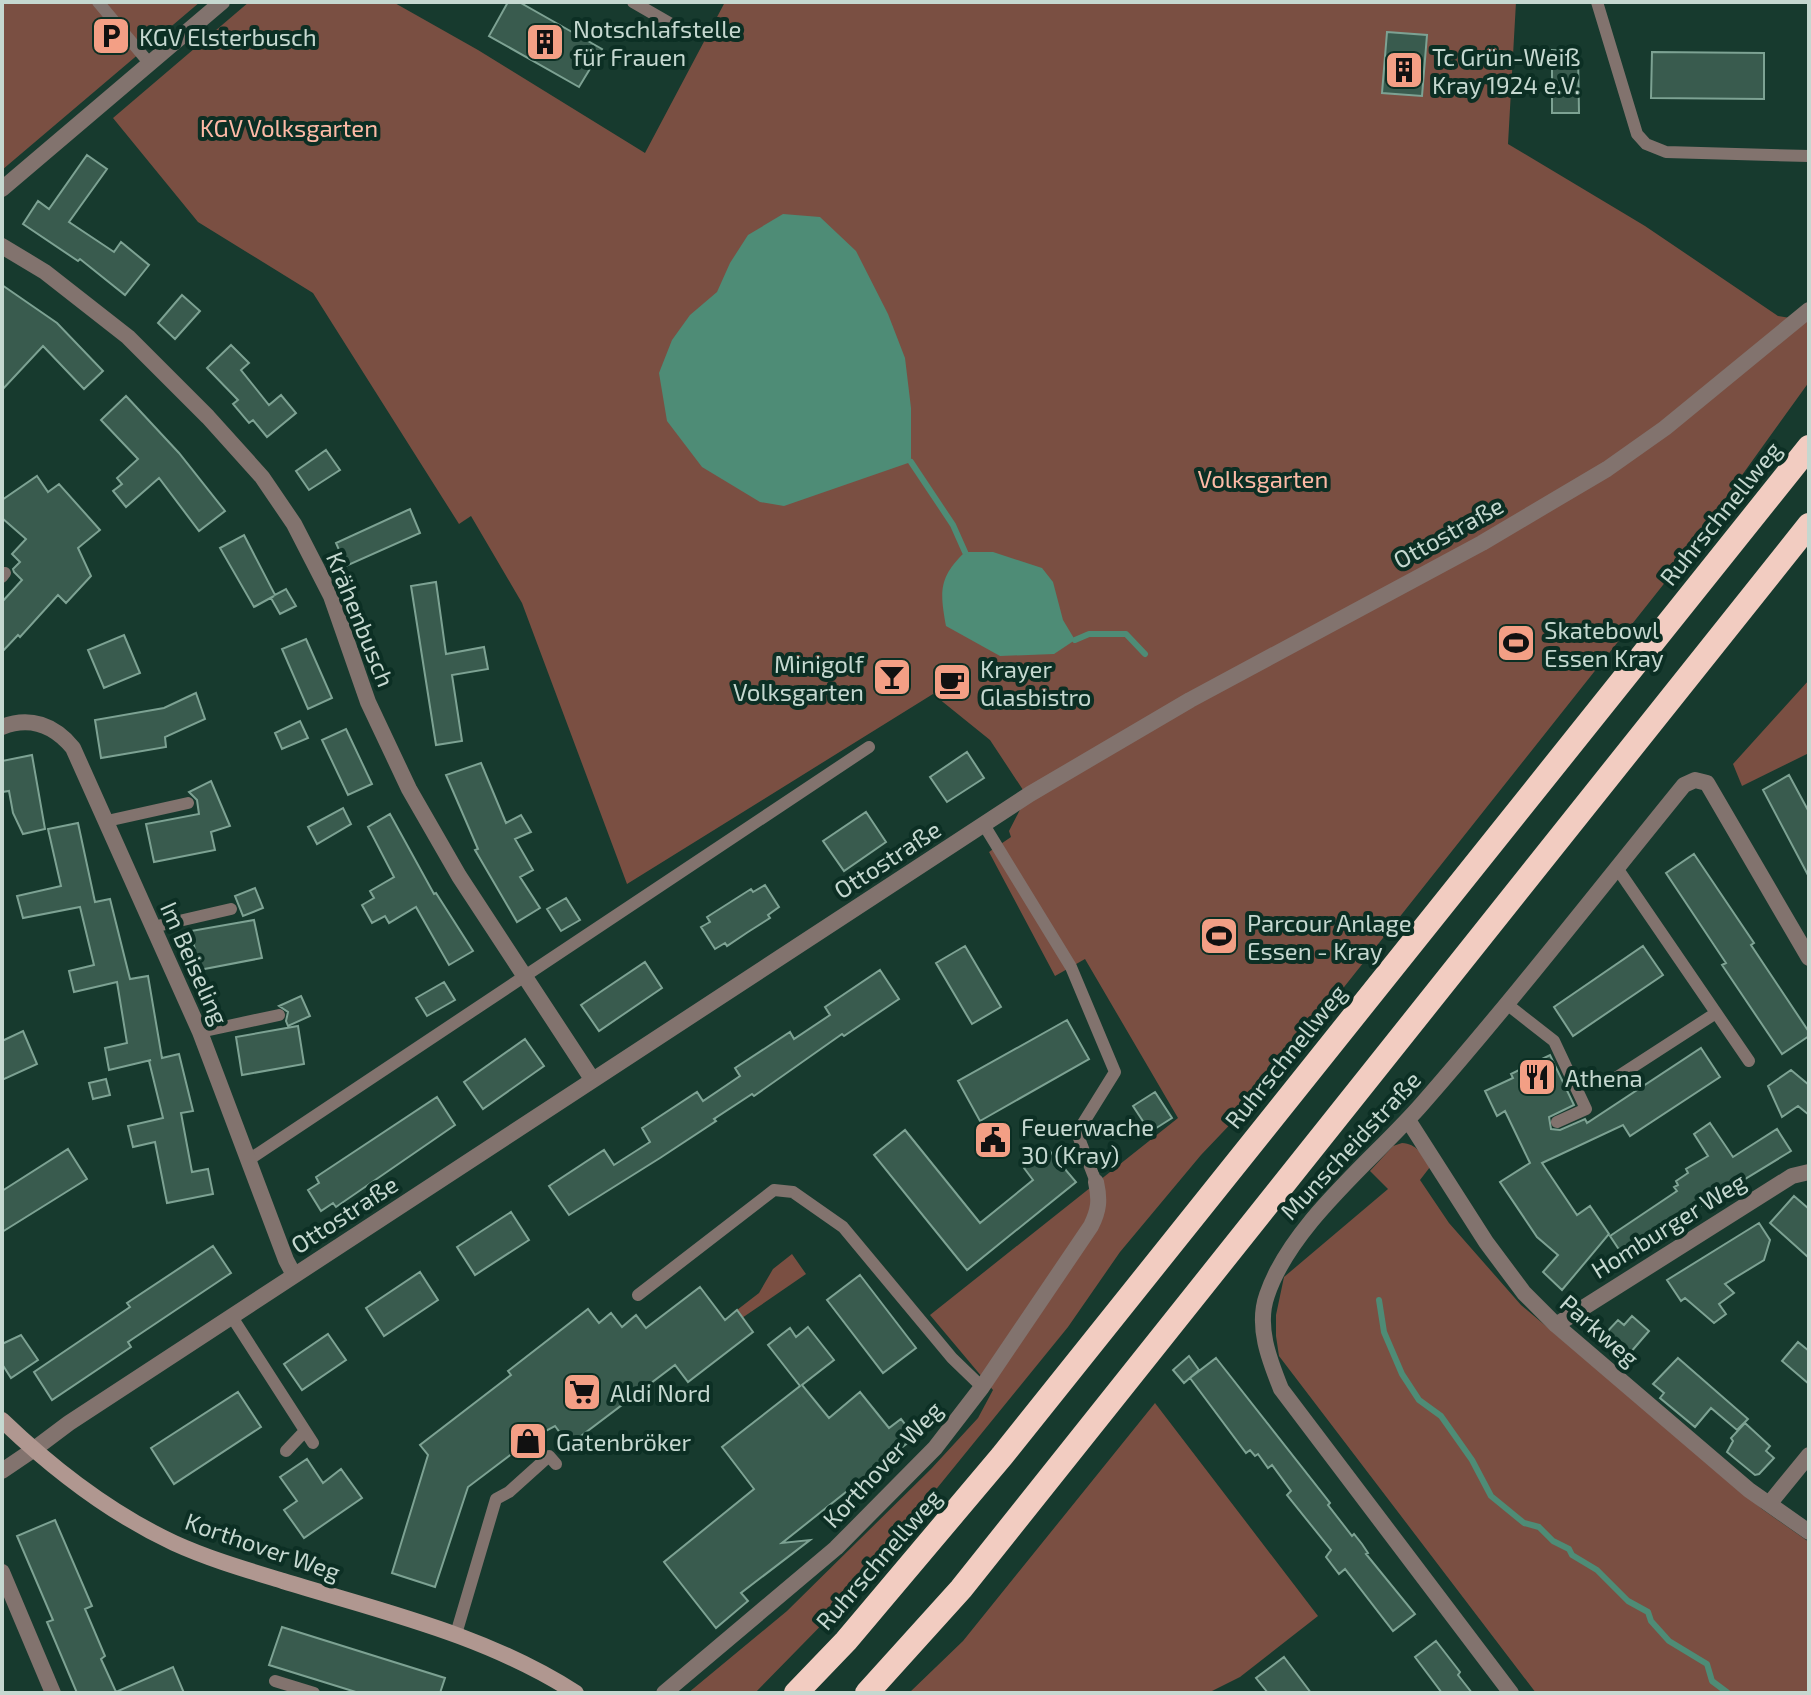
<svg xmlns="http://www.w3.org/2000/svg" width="1811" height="1695" font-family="'Exo 2',sans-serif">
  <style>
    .green { fill: #7a4f42 }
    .water { fill: #4e8c76 }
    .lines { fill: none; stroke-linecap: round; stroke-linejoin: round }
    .stream { stroke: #4e8c76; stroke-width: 6 }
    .building { fill: #395b4e; stroke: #7da293; stroke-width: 2 }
    .service { stroke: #82736e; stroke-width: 12 }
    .minor { stroke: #82736e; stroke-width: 16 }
    .tertiary { stroke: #82736e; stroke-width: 16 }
    .secondary { stroke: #b09790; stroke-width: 16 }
    .motorway { stroke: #f2ccc1; stroke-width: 24 }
    .labels { text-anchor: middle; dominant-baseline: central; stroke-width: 8; stroke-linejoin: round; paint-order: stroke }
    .poi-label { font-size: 24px; fill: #c5d8d0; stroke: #0c2f24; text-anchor: start }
    .park-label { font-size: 24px; fill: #fdbaa6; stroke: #0c2f24 }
    .street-label { font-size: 24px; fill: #c5d8d0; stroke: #0c2f24 }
  </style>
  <rect width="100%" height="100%" fill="#173a2e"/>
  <path class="green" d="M2,2H200L2,170Z
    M249,2H393L478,50L645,153L725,2H1516L1508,144L1645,226L1778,316L1809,321V382L1663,585L1260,1093L1201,1155L1120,1252L1068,1327L847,1599L755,1693H688L787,1611L931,1469L978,1418L993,1390L930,1315L1178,1118L1085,959L1055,976L989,852L1011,837L1009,831L1027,796L990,740L933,694L627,884L522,603L471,516L459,524L313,293L198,222L113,118Z
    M1809,680V753L1742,786L1733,764Z
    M1402,1143C1417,1144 1422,1154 1430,1167L1420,1180L1449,1223L1521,1305L1762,1509L1809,1542V1693H1536L1279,1356L1276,1336V1315L1284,1277L1388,1189L1370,1171L1393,1146Z
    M792,1254L806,1274L742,1318L737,1310L759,1293L773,1269Z
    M1155,1403L1318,1616L1240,1677L1208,1693H909L963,1641Z"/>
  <path class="water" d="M783,214L820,217L856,251L888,314L905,358L911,408V462L784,506L760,502L702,467L667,421L659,373L672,340L690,315L717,292L730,263L748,235Z
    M965,552H993L1042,568L1053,582L1063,620L1075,640L1054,654L1000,656L946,626C940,592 938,578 965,552Z"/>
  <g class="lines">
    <path class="stream" d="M911,462L953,525L965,552
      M1075,640L1089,634H1126L1145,654
      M1379,1300L1384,1332L1402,1374L1419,1400L1441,1416L1472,1460L1491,1496L1524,1523L1539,1527L1553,1541L1569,1549L1572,1555L1597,1570L1628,1601L1648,1612L1651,1621L1669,1641L1707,1664L1712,1681L1728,1693"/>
  </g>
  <path class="building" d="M508,2H519L602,49L579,87L489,36Z
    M1387,32L1427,35L1422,96L1382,93Z
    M1552,50L1578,51L1579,113H1552Z
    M1652,52L1764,53V99L1651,98Z
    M87,155L107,169L69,222L114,252L121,242L149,265L125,295L80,259L78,261L23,224L38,201L49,209Z
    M2,285L57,323L103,371L84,389L43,346L2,390Z
    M182,295L200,311L175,339L158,323Z
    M231,345L249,363L241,370L269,405L281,395L296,413L267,437L253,420L249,423L233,404L238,400L207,368Z
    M126,396L179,453L225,511L199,531L159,478L126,507L113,491L122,484L117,478L138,459L101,420Z
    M326,450L340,470L309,490L296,471Z
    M37,476L48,492L59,484L100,530L78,548L91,576L66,603L58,595L20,637L18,635L2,652V602L22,580L14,572L13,569L20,562L12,554L26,539L2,518V500Z
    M410,509L420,533L346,566L336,543Z
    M244,535L275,595L286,589L296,606L280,614L271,598L274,596L254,607L220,548Z
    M436,582L446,654L484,647L488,669L452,675L462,741L436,745L411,586Z
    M124,635L140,673L104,688L88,650Z
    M306,639L332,698L308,709L282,649Z
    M950,669L964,682L953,694L939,681Z
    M196,693L205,719L165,737L166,747L101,758L95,720L164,708Z
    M300,721L308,738L282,749L275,733Z
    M346,729L372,784L348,795L322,740Z
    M967,752L984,778L947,802L930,777Z
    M32,755L45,829L23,834L13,813L9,791L2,792V761Z
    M481,763L506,823L521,815L531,832L515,839L533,870L520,877L540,908L517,922L475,850L478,849L446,775Z
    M1789,775L1809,812V877L1763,790Z
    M211,781L230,826L211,832L215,850L154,862L146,824L199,814L197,800L189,792Z
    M343,808L351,824L317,844L308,827Z
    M866,812L886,842L844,871L823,841Z
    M390,814L434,894L436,893L473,951L449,965L416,907L389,923L385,916L372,923L362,905L374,898L370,891L394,877L368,827Z
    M78,823L95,902L110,899L130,979L148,976L162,1058L179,1054L193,1111L181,1113L192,1172L208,1169L213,1194L167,1203L155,1142L133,1147L128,1126L163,1118L149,1061L151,1060L109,1070L105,1048L127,1043L117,982L74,992L69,971L94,965L80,907L23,918L17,896L61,886L48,829Z
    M1694,854L1754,943L1751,945L1809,1032V1036L1782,1054L1722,965L1726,963L1666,873Z
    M765,885L779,907L768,915L770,918L748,932L727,946L725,943L715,949L701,927L710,922L707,917L751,889L753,892Z
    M255,888L263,908L243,916L235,896Z
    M566,898L580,920L561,931L547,909Z
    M254,920L262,958L199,970L191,931Z
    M965,946L1001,1007L972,1024L936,963Z
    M1643,946L1663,975L1573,1036L1554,1007Z
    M645,962L662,988L599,1031L581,1005Z
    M880,970L899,999L844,1036L842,1034L754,1096L752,1094L714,1119L716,1121L660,1158L569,1215L549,1186L604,1150L614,1165L650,1142L642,1128L697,1092L703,1101L740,1076L735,1068L790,1032L794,1039L830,1015L825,1007Z
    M444,982L455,1000L427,1016L416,998Z
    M301,996L310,1016L288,1026L286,1021L288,1012L279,1006Z
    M1067,1020L1089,1059L980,1121L958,1081Z
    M298,1026L304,1064L242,1075L236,1037Z
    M23,1031L37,1064L2,1080V1041Z
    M525,1039L544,1066L483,1109L464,1082Z
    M1701,1048L1720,1077L1630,1136L1623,1125L1542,1163L1577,1215L1590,1206L1609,1234L1562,1290L1543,1272L1558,1255L1537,1237L1500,1182L1530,1163L1505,1111L1497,1116L1485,1091L1513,1078L1511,1074L1550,1055L1574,1105L1549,1117L1551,1129L1560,1130L1585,1119L1587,1123Z
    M1791,1070L1809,1085V1115L1798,1106L1782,1117L1768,1086Z
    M106,1079L110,1095L93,1099L89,1083Z
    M1155,1092L1172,1118L1150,1132L1133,1106Z
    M437,1097L455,1125L336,1207L333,1203L321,1211L308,1190L319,1183L316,1177Z
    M1710,1123L1733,1157L1777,1129L1791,1151L1678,1220L1624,1257L1610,1236L1677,1191L1674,1187L1678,1185L1676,1181L1688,1173L1686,1169L1708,1156L1694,1134Z
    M905,1130L980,1223L1033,1180L1024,1168L1048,1149L1076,1182L967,1270L874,1155Z
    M68,1149L87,1179L2,1232V1191Z
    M1794,1196L1809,1209V1258L1770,1223Z
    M511,1212L529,1240L475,1275L457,1247Z
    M1759,1223L1770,1240L1764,1260L1725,1284L1734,1293L1719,1304L1726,1314L1714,1323L1685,1298L1681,1301L1667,1280Z
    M213,1246L231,1273L128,1342L131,1347L52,1400L34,1372L130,1307L127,1303Z
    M420,1272L438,1300L384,1336L366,1308Z
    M860,1275L916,1348L883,1373L827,1300Z
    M700,1287L725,1320L737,1310L753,1332L688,1382L675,1365L569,1445L555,1426L534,1437L468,1487L435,1587L392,1573L428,1455L420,1445L511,1375L508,1371L588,1309L599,1323L611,1313L622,1327L636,1315L646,1328Z
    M1632,1316L1649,1331L1624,1360L1608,1346L1613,1341L1605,1334L1618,1320L1624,1325Z
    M808,1327L834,1360L802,1385L829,1418L860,1392L889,1428L901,1419L915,1437L782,1543L810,1540L741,1593L748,1601L716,1628L664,1562L754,1489L722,1447L800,1386L768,1345L790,1328L796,1337Z
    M328,1334L346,1360L302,1390L284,1364Z
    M21,1335L38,1360L11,1378L2,1364V1344Z
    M1798,1342L1809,1351V1384L1782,1361Z
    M1189,1356L1199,1370L1184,1383L1173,1370Z
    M1216,1358L1330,1503L1328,1505L1352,1536L1354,1534L1362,1544L1368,1553L1366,1554L1415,1614L1393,1631L1345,1569L1339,1574L1326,1557L1331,1550L1287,1495L1291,1491L1272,1465L1268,1468L1258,1454L1255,1456L1250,1450L1246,1453L1190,1378Z
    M1678,1358L1748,1419L1737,1430L1711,1408L1695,1427L1660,1398L1664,1393L1653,1384Z
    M238,1392L261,1427L174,1484L151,1448Z
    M1745,1423L1770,1446L1766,1451L1774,1458L1759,1474L1755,1475L1727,1452L1733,1441L1731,1438Z
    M307,1459L323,1483L341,1469L362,1498L304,1538L284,1510L297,1501L280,1477Z
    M55,1520L92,1606L85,1609L105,1656L101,1659L116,1692L173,1667L184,1693H77L47,1622L53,1620L17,1536Z
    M282,1627L445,1678L440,1693H359L269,1665Z
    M1436,1641L1460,1672L1458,1675L1472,1693H1442L1415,1657Z
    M1284,1657L1311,1693H1268L1256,1678Z"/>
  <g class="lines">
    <path class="service" d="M98,2L150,64
      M633,2L678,28
      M1597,2L1637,134L1646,144L1666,152L1809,156
      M2,577L5,573
      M107,821L188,803
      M984,825L1071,967L1115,1072L1077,1133L1096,1182
      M1617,868L1749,1061
      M153,927L231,909
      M1508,1005L1554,1041L1586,1109L1557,1122
      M200,1032L279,1015
      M1611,1081L1716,1013
      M250,1159L869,747
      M638,1295L774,1190L793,1192L843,1227L952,1358L982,1387
      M232,1317L313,1443
      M286,1451L305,1431
      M456,1634L496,1499L509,1492L549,1456L556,1464
      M275,1681L314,1693"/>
    <path class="minor" d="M2,189L222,2
      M2,246L45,272L128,337L208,417L262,477L294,524L331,596L368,702L409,789L459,876L592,1079
      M2,727C30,716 54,725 73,748L200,1032L286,1260L294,1275
      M1408,1120L1486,1242L1524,1293L1556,1325L1749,1490L1809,1532
      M1556,1325L1792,1176L1809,1172
      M2,1471L33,1450
      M1769,1504L1809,1455
      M2,1572L53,1693
      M664,1693L836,1548L935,1448L982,1387L1091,1226C1099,1210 1100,1200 1096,1182
      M1511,1693L1281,1389C1269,1359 1256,1326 1267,1295C1291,1224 1373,1160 1422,1104C1513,1000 1597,892 1684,785L1695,780L1707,783L1809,958"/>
    <path class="tertiary" d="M33,1450L69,1423L1030,794L1190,700L1482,543L1607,469L1665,428L1809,310"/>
    <path class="secondary" d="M2,1420C53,1469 110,1513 174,1543C209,1559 247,1570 283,1581C384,1612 486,1635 576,1693"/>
    <path class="motorway" d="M796,1693L846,1641L1002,1456L1809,447
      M867,1693L961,1589L1809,525"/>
  </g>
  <defs>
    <symbol id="parking-square" viewBox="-11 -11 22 22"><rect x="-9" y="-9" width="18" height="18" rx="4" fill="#f39f85" stroke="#0c2f24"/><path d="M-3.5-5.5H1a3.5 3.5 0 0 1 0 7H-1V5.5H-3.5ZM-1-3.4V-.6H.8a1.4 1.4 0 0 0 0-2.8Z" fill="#111"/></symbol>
    <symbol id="building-square" viewBox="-11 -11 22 22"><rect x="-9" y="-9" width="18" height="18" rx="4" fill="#f39f85" stroke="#0c2f24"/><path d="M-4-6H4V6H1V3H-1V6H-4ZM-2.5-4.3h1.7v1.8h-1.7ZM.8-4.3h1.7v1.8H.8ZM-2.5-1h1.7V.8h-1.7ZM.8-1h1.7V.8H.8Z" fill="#111"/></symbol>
    <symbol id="stadium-square" viewBox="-11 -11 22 22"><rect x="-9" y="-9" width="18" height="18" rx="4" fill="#f39f85" stroke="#0c2f24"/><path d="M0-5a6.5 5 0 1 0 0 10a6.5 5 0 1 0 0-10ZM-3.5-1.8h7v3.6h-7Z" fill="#111"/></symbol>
    <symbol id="bar-square" viewBox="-11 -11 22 22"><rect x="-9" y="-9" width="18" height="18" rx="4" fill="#f39f85" stroke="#0c2f24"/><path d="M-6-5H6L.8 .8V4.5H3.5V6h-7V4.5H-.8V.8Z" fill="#111"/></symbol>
    <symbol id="cafe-square" viewBox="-11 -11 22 22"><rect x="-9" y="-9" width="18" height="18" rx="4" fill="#f39f85" stroke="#0c2f24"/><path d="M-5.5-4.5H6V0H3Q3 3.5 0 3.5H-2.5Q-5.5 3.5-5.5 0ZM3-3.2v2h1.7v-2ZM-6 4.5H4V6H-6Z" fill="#111"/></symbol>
    <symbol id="restaurant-square" viewBox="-11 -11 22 22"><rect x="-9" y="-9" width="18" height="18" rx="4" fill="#f39f85" stroke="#0c2f24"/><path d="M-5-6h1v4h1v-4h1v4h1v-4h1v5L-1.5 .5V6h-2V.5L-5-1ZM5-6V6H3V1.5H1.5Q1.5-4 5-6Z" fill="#111"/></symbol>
    <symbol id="civic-square" viewBox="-11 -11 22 22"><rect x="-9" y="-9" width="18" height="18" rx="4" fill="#f39f85" stroke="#0c2f24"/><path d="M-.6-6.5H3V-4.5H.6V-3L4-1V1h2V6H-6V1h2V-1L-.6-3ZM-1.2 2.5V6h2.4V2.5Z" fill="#111"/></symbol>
    <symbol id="supermarket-square" viewBox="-11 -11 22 22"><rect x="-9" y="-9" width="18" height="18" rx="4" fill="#f39f85" stroke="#0c2f24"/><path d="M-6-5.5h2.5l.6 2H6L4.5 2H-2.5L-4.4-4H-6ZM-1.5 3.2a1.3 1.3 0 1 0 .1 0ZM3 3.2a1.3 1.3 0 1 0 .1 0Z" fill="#111"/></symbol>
    <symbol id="shop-square" viewBox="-11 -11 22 22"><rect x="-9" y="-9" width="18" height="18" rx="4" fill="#f39f85" stroke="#0c2f24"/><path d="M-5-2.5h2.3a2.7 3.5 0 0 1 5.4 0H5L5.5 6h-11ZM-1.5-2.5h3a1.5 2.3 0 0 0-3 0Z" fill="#111"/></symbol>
  </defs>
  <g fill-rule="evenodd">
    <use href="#parking-square" x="89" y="14" width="44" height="44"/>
    <use href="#building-square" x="523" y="20" width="44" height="44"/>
    <use href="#building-square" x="1382" y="48" width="44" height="44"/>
    <use href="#stadium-square" x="1494" y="621" width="44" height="44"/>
    <use href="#bar-square" x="870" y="655" width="44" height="44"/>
    <use href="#cafe-square" x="930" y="660" width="44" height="44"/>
    <use href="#stadium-square" x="1197" y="914" width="44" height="44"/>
    <use href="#restaurant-square" x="1515" y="1055" width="44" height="44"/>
    <use href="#civic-square" x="971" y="1118" width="44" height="44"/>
    <use href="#supermarket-square" x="560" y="1370" width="44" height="44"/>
    <use href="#shop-square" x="506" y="1419" width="44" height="44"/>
  </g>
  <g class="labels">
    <g class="poi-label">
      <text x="573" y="28">Notschlafstelle<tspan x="573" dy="28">für Frauen</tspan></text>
      <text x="139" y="36">KGV Elsterbusch</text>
      <text x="1432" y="56">Tc Grün-Weiß<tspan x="1432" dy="28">Kray 1924 e.V.</tspan></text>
      <text x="1544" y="629">Skatebowl<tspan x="1544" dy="28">Essen Kray</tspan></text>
      <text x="864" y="663" text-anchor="end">Minigolf<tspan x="864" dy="28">Volksgarten</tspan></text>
      <text x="980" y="668">Krayer<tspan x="980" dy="28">Glasbistro</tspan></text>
      <text x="1247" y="922">Parcour Anlage<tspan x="1247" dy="28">Essen - Kray</tspan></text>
      <text x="1565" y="1077">Athena</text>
      <text x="1021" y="1126">Feuerwache<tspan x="1021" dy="28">30 (Kray)</tspan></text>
      <text x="610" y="1392">Aldi Nord</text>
      <text x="556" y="1441">Gatenbröker</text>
    </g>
    <g class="park-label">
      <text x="289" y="127">KGV Volksgarten</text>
      <text x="1263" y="478">Volksgarten</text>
    </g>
    <g class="street-label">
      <text transform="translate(1720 513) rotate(-51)">Ruhrschnellweg</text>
      <text transform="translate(1448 532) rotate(-29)">Ottostraße</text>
      <text transform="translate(361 619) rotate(68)">Krähenbusch</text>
      <text transform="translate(887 859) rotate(-33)">Ottostraße</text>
      <text transform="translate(195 963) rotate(66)">Im Beiseling</text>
      <text transform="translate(1285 1056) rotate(-51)">Ruhrschnellweg</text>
      <text transform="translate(1350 1145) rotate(-47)">Munscheidstraße</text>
      <text transform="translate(344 1214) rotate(-33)">Ottostraße</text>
      <text transform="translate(1668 1225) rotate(-32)">Homburger Weg</text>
      <text transform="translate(1600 1330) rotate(41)">Parkweg</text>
      <text transform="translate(882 1464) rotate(-47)">Korthover Weg</text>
      <text transform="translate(263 1546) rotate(19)">Korthover Weg</text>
      <text transform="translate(878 1559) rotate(-49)">Ruhrschnellweg</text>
    </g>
  </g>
  <rect width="1811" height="1695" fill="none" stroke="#c5d8d0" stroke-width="8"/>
</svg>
